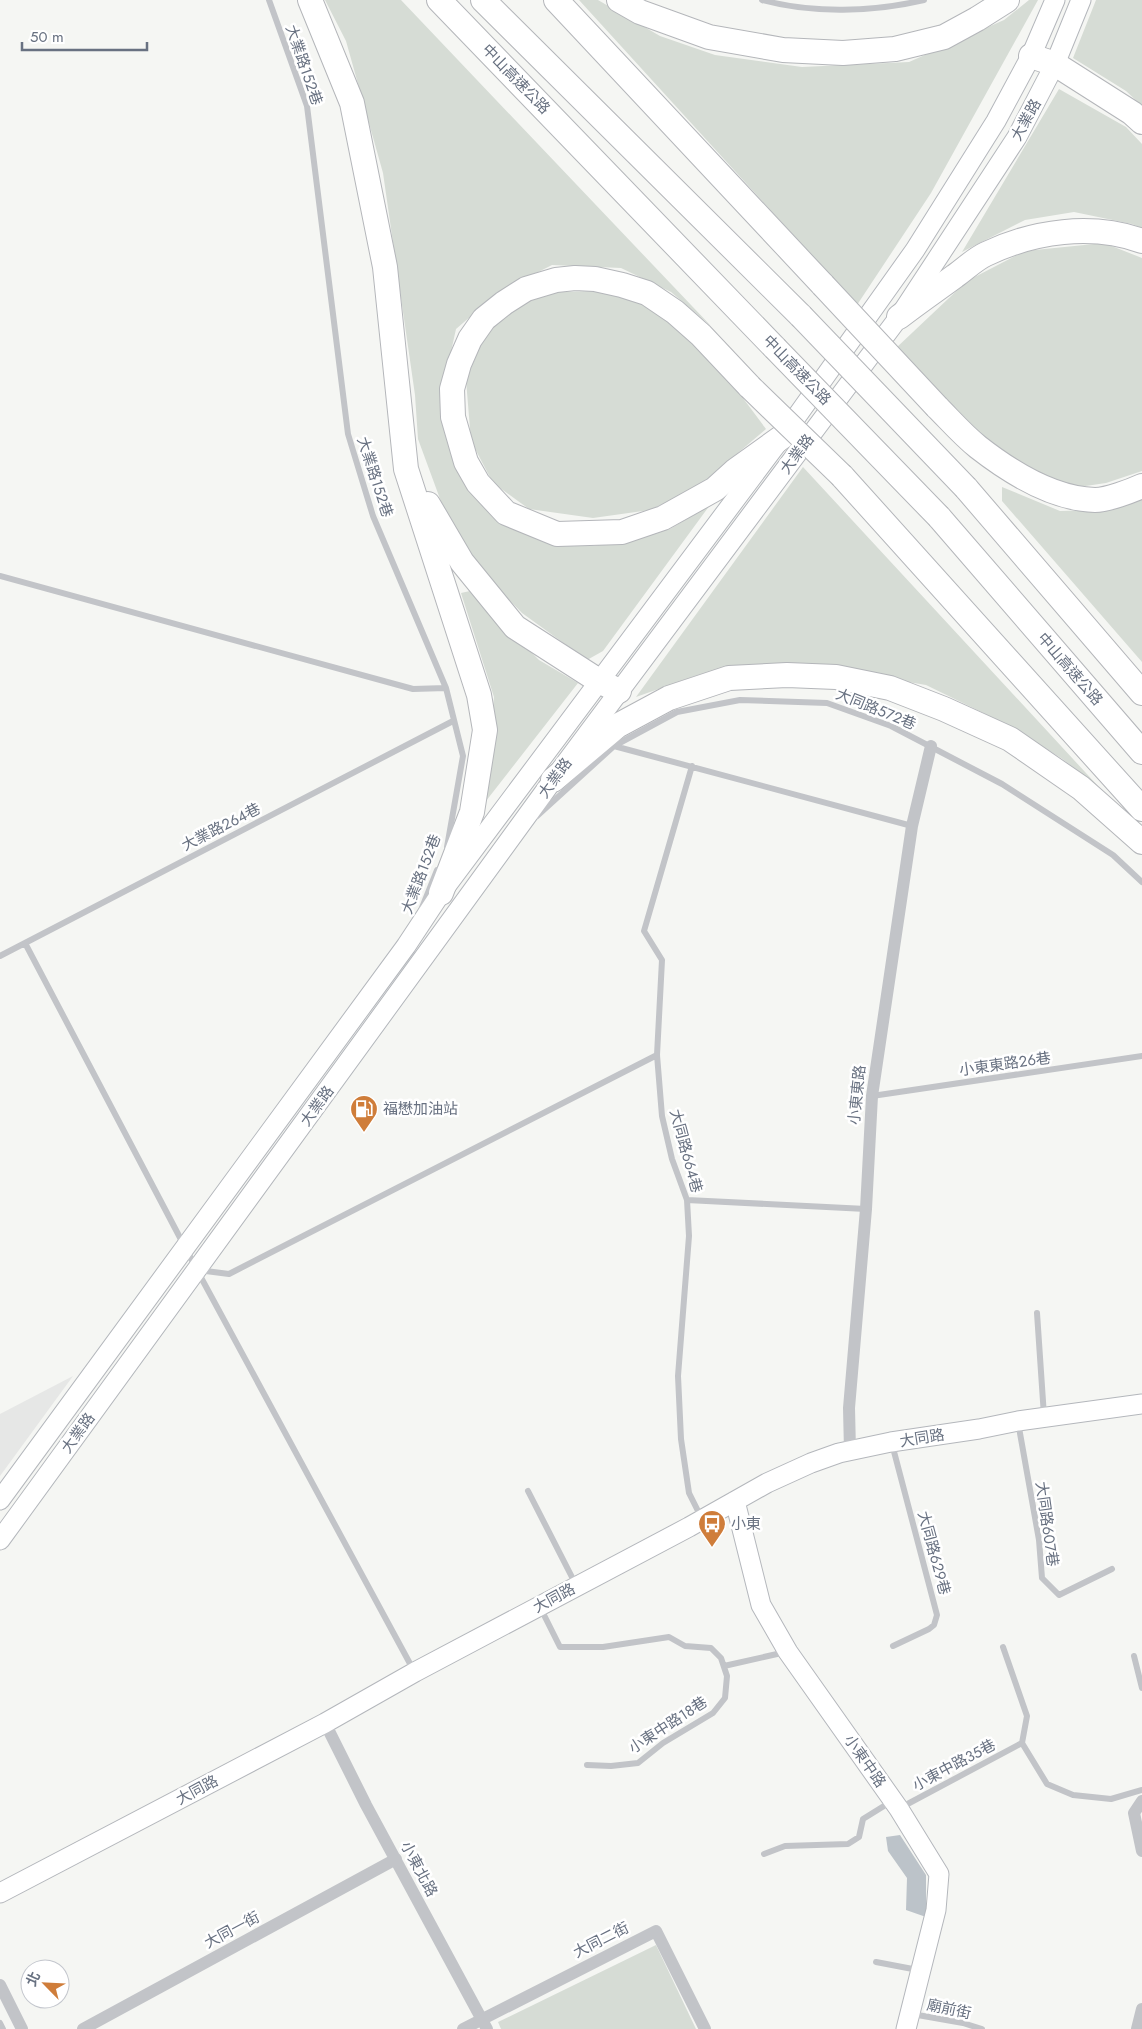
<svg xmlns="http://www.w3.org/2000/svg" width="1142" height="2029" font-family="Jost,'Noto Sans TC',sans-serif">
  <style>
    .built { fill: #e6e7e6 }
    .green { fill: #d6dcd5 }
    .water { fill: #bcc3c9 }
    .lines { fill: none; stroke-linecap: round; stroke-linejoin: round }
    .secondary-casing { stroke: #b4b7bc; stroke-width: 21 }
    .highway-casing { stroke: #b4b6ba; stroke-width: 26 }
    .lane { stroke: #c2c4c8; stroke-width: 6 }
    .street { stroke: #c2c4c8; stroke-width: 12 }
    .secondary { stroke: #fff; stroke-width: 19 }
    .highway { stroke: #fff; stroke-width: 24 }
    .highway-bridge-casing { stroke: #b4b6ba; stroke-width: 26; stroke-linecap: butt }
    .highway-bridge { stroke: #fff; stroke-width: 24 }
    .labels { text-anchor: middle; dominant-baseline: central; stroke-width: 5; stroke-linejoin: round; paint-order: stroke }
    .street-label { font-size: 15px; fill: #687181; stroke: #fff }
    .poi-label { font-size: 15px; fill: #687181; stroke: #fff; text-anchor: start }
  </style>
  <rect width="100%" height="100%" fill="#f5f6f3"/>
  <path class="built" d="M73,1376L0,1476V1414Z"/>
  <path class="green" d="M325,0H401L711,326L671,292L621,268L552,265L499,292L456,329L443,388L453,451L475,498L538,540L594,546L670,529L710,505L603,651L587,660L522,613L486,576L450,526L418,439L415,395L383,173L346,41Z
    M579,0H598L660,36L715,55L802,67L909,62L1004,20L1029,0H1038L931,193L857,305Z
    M1096,0H1142V106L1126,91L1073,58Z
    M1059,89L1126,127L1142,144V228L1132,224L1074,212L1025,220L962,252Z
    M1104,243L1142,258V471L1106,483L1072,488L993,451L895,349L967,281L1025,251Z
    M593,291L648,303L719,366L766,429L698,487L650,510L593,518L529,509L493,483L471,441L466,380L488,328L533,293Z
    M803,467L1098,786L1061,758L1008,725L926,685L824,668L727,667L698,675L636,697Z
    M1002,487L1060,511L1100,510L1142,496V662L1002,501Z
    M470,591L539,660L578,683L486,801L494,697L461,593Z
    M656,1945L696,2029H501L498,2022Z"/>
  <path class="water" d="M900,1835L926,1875V1917L906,1910L907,1878L888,1851L886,1837Z"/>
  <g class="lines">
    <defs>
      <path id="secondary" d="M0,1500L406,946L441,893L782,437L915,250L996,121L1031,56L1055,0
        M735,1501L761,1605L788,1652L899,1809L939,1874L936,1910L906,2029
        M0,1540L553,780L899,317L1017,137L1055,64L1081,0
        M0,1893L325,1723L415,1672L689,1527L767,1483L811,1463L839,1453L891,1442L979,1429L1018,1421L1142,1404"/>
      <path id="highway" d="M310,0L352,103L385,267L406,469L479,695L485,730L472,812L441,893
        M439,0L775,348
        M483,0L801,316
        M556,0L823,285
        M619,0L640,12L709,37L783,50L843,53L895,49L944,37L977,19L1007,0
        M1031,56L1055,64L1132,113L1142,122
        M899,317C917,303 936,290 955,276C965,269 975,259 986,254C1034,231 1092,223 1142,241
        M750,387L701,335L675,312L647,293L622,285L595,279L575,278L556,280L526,289L504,303L484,319L470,339L459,364L452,389L453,417L466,462L478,483L506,513L557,534L622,532L663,518L715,489L736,470L782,437
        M937,407C950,420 963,435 978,447C1010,472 1053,499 1095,500C1107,500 1131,491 1142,486
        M842,476L1142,809
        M966,488L1142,693
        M428,504L462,562L515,627L599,681L619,691
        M939,517L1142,752
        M553,780L617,726L669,698L729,678L787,675L836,677L890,688L944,709L1010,739L1081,788L1142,842"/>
    </defs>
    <use href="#secondary" class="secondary-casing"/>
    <use href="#highway" class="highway-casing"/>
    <path class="lane" d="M269,0L307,106L348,434L373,516L446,688L463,756L447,847
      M762,0C813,14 873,12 924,0
      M0,576L413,689L446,688
      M614,746L912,826
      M692,766L644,931L662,960L657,1055L662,1116L672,1159L687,1200L689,1236L678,1376L681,1439L689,1493L702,1519
      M537,816L614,746L677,712L740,700L827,703L891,726L1002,784L1113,855L1142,882
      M421,910L437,870
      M25,943L197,1270L414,1671
      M0,956L453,721
      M872,1096L1142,1056
      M687,1200L866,1209
      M198,1270L229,1274L657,1055
      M1037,1313L1044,1416
      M1018,1422L1039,1540L1042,1578L1059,1595L1112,1569
      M892,1444L937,1615L934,1625L929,1629L893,1646
      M528,1491L576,1585
      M540,1607L560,1647H603L669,1637L685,1646L711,1648L721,1658L727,1676L725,1698L713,1713L663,1743L638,1763L611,1766L587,1765
      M1003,1647L1027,1716L1022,1743
      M1134,1656L1142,1688
      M724,1666L786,1652
      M1022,1743L1047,1784L1073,1795L1111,1799L1142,1790
      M900,1808L1022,1743
      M764,1854L785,1846L848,1844L859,1837L863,1819L892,1801
      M876,1962L918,1970
      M912,2014L963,2023L982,2029
      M0,2023L3,2029"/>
    <path class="street" d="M850,1451L849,1408L866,1209L872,1096L912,826L931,746
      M325,1723L366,1805L487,2029
      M1142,1801L1134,1813L1142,1851
      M0,1985L22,2029
      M83,2029L396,1859
      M463,2029L656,1931L705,2029
      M1137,2029L1142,2009"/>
    <use href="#secondary" class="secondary"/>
    <use href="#highway" class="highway"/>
    <defs>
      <path id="highway-bridge" d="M823,285L937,407
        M801,316L966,488
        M775,348L939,517
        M750,387L842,476"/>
    </defs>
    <use href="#highway-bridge" class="highway-bridge-casing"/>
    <use href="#highway-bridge" class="highway-bridge"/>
  </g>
  <defs>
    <symbol id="fuel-pin" viewBox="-11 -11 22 30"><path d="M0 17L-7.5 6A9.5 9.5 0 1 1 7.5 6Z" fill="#cf7d3a" stroke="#fff"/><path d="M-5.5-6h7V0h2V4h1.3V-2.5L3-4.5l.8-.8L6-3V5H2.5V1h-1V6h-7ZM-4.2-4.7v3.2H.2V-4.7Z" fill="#fff"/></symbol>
    <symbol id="bus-pin" viewBox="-11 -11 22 30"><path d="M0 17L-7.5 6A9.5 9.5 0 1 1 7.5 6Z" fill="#cf7d3a" stroke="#fff"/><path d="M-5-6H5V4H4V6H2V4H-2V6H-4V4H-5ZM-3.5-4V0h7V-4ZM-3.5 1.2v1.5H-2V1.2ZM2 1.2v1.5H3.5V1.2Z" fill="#fff"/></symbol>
  </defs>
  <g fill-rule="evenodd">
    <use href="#fuel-pin" x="348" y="1093" width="32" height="43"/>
    <use href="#bus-pin" x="696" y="1508" width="32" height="43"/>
  </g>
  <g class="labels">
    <g class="street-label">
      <text transform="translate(304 65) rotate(71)">大業路152巷</text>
      <text transform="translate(516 79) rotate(46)">中山高速公路</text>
      <text transform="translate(1026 120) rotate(-61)">大業路</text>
      <text transform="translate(797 370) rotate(46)">中山高速公路</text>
      <text transform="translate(797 454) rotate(-53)">大業路</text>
      <text transform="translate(375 477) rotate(72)">大業路152巷</text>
      <text transform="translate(1070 669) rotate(49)">中山高速公路</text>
      <text transform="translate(876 709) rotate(22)">大同路572巷</text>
      <text transform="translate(555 778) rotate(-54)">大業路</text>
      <text transform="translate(221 827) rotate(-27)">大業路264巷</text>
      <text transform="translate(421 874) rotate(-69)">大業路152巷</text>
      <text transform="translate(1005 1064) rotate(-8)">小東東路26巷</text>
      <text transform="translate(857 1095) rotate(-84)">小東東路</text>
      <text transform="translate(317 1106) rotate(-54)">大業路</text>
      <text transform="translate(686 1151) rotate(75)">大同路664巷</text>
      <text transform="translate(78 1433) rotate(-54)">大業路</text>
      <text transform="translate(922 1438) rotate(-9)">大同路</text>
      <text transform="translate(1047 1524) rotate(82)">大同路607巷</text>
      <text transform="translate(934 1553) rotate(75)">大同路629巷</text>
      <text transform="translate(554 1598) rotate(-28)">大同路</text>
      <text transform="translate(668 1725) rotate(-33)">小東中路18巷</text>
      <text transform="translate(865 1761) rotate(55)">小東中路</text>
      <text transform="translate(954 1765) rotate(-28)">小東中路35巷</text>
      <text transform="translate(197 1790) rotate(-28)">大同路</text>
      <text transform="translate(419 1869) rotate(62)">小東北路</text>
      <text transform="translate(232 1930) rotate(-28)">大同一街</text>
      <text transform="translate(601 1940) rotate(-27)">大同二街</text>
      <text transform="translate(949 2009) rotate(12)">廟前街</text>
    </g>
    <g class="poi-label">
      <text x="383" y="1109">福懋加油站</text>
      <text x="731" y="1524">小東</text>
    </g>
  </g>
  <g transform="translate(45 1984) rotate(294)"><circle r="24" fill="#ffffff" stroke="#c3c6cd"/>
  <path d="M0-4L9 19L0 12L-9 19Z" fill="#cf7d3a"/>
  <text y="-8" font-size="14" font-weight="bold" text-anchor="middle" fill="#687181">北</text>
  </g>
  <path d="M22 42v8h125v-8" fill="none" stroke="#687181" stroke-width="2.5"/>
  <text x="30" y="42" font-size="15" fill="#687181" stroke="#ffffff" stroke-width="4" paint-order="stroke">50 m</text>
</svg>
